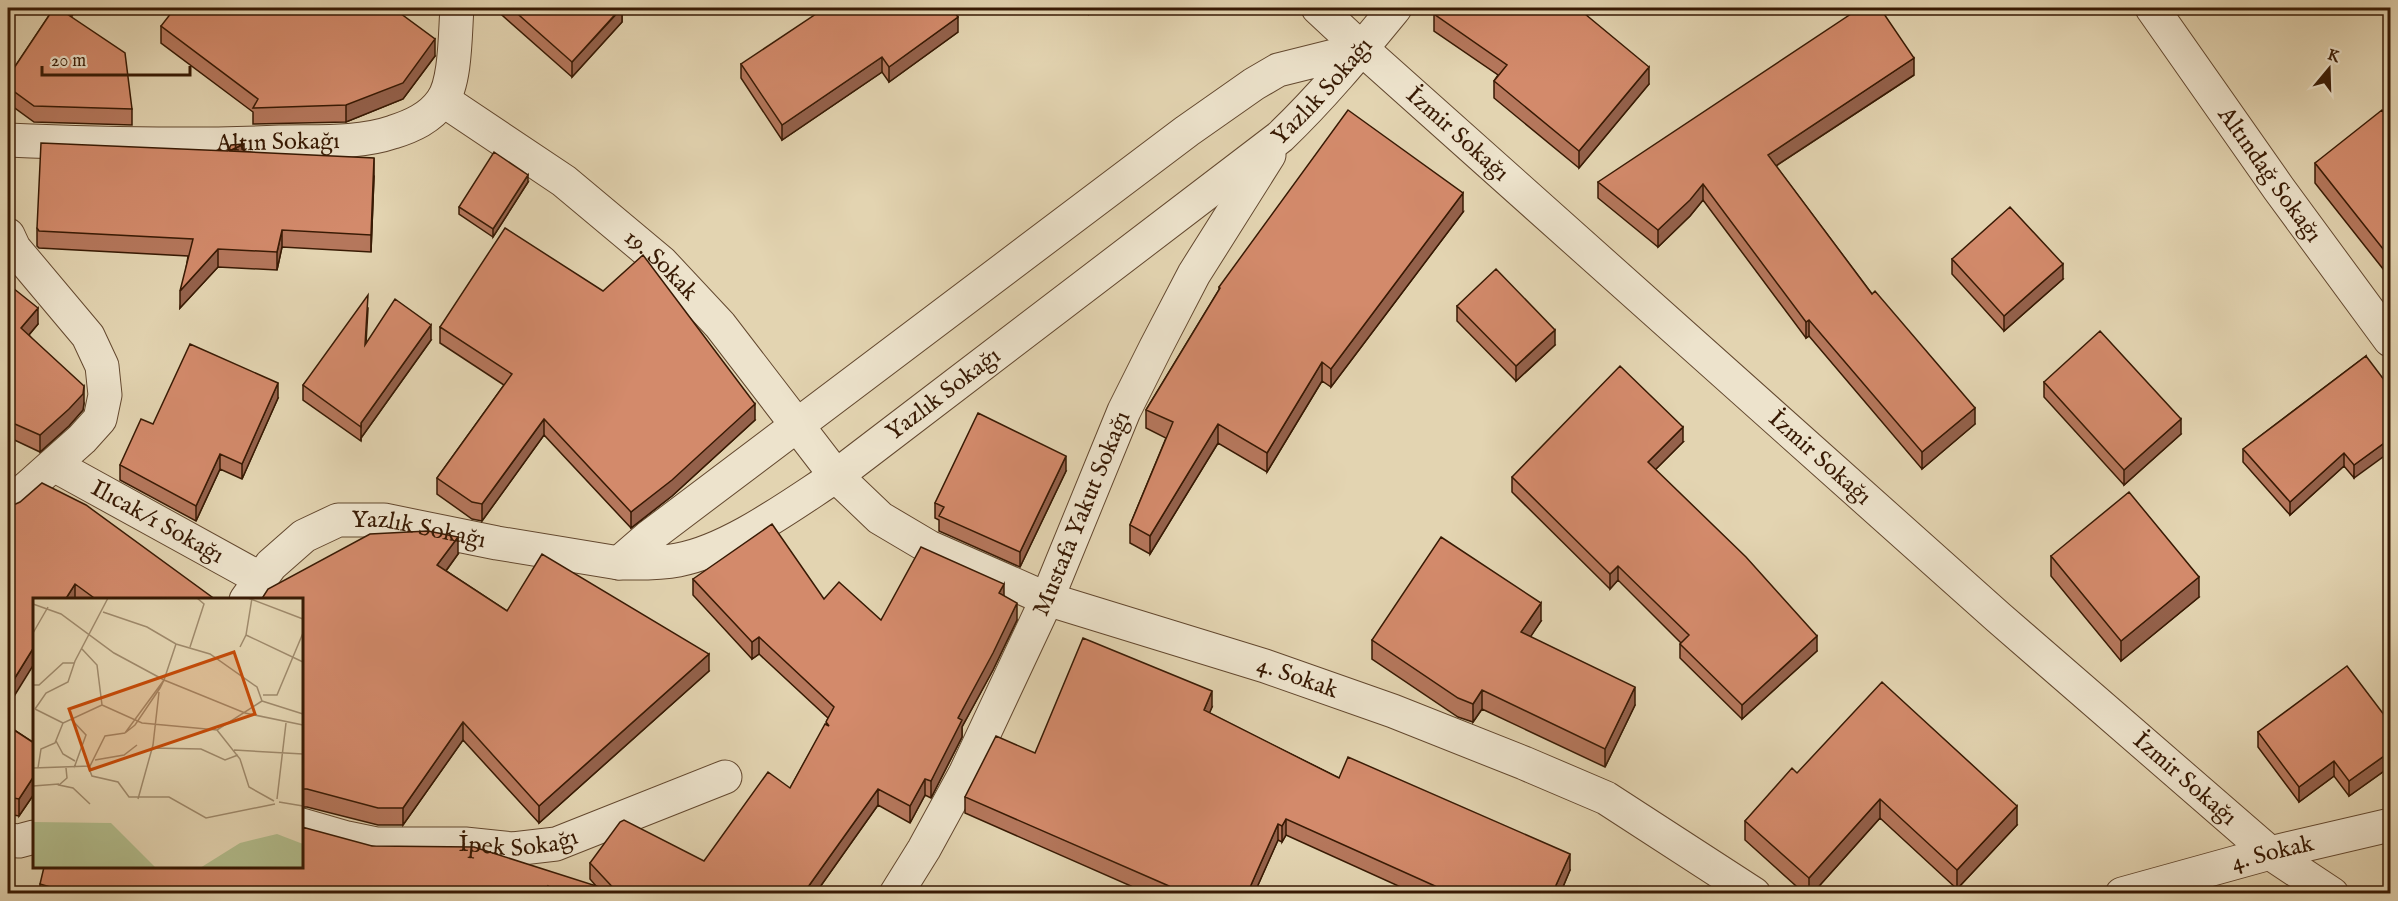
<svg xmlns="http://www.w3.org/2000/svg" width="2398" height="901" font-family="'IM FELL English',serif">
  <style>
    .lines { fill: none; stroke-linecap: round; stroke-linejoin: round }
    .minor-casing { stroke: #63482f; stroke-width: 35 }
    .tertiary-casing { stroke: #63482f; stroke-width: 35 }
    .minor { stroke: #ede3cc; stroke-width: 33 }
    .tertiary { stroke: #ede3cc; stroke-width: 33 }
    .wall { fill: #b5775c; stroke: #381a04; stroke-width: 1.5 }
    .shaded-wall { fill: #94614b; stroke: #381a04; stroke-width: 1.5 }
    .building { fill: #d38a6b; stroke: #381a04; stroke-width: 1.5 }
    .labels { text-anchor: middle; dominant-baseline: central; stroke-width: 4.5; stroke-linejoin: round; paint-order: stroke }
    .street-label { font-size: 24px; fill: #381a04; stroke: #ede3cc }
    .inset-road { fill: none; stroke: #9f8a6c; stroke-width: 1.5 }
    .view { fill: #c54c0a; fill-opacity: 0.15; stroke: #c54c0a; stroke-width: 3 }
    .inset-edge { fill: none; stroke: #381a04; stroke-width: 3 }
  </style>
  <rect width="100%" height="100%" fill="#e3d4b1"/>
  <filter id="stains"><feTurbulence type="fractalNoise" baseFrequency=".00333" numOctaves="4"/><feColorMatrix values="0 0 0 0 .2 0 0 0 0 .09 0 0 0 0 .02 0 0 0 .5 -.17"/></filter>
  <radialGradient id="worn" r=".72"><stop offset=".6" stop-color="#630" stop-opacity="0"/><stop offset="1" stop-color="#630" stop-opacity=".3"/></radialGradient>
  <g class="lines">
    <defs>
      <g id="minor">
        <path id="s1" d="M2152,8L2279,189L2390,340"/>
        <path id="s2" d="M1362,49L1278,70L1254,84L1187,131L649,537L619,563C639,563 658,564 678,560C731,550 791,505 836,476L1280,137C1322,97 1358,53 1395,8"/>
        <path id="s3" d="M443,100L564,181L662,263L720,325L836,476L880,518L929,547L1047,599L1265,666L1393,711L1524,763L1606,798L1754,894"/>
        <path id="s4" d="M8,140C99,144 189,146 280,142C317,141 358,144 393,132C412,126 430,118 442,101C456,82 455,32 457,8"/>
        <path d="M8,235L14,248L88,336L102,366L105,395L100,419L82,439L8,505"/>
        <path id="s5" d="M54,465L261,579"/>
        <path id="s6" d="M246,600L271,565L304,536L338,520H384L497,543L619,563"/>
        <path id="s7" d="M302,825L347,838L376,844H465L513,849L556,844L725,777"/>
        <path d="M8,840L19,841L34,837"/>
        <path id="s8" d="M896,894L924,849L965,774L1047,599L1124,411L1156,347L1194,274L1269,155"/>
        <path id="s9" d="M2122,894L2270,853L2390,825"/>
      </g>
      <g id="tertiary">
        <path id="s10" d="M1318,8L1362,49L1998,617L2270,853L2332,894"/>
      </g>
    </defs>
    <use href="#minor" class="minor-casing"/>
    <use href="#tertiary" class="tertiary-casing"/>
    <use href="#minor" class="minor"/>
    <use href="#tertiary" class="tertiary"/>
  </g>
  <path class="wall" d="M54,8H76L72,16L64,12L132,109V125L34,122L8,103V77Z
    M494,8H622V22L572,77Z
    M1082,8H1095L1089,14Z
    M1434,14L1586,15L1649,84L1579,168L1494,98V81L1498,75L1434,31Z
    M161,26L435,56L403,99L346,122L253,124V112L161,43Z
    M958,32L889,82L882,72L782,140L741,78V64Z
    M1914,75L1776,166L1872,294L1975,424L1922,469L1809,336L1806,338L1703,200L1690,216L1658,247L1598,198V182Z
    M2391,121V279L2315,183V163Z
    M244,151L374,176L371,252L282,247L277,270L218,267L180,308L188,256L39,248L37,246V228Z
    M528,182L493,237L459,214V207Z
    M1463,212L1331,387L1322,381L1267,472L1218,443L1150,554L1130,543V525L1166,438L1146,428V410L1219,290V287Z
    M1952,259L2063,279L2004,331L1952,274Z
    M8,284L38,324L29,335L84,403L83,410L69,426L40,452L8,437Z
    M1457,306L1555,345L1516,381L1457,321Z
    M368,309L366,344L431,340L361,438V441L303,400V385Z
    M440,327L755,420L672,496L631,528L544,435L482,521L472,519L437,494V478L504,385L440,343Z
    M2366,356L2354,478L2344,466L2290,515L2243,462V449Z
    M2044,382L2181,434L2124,485L2044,397Z
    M278,398L242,479L220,469L196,521L120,480V465L153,424Z
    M1683,442L1655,470L1817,651L1742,719L1680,658V644L1681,643L1618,580L1610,589L1512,492V477Z
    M1066,471L1020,567L939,531V520L935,518V503Z
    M8,512L216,600H34Z
    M458,554L446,571L507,611L709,671L539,823L463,740L403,825H378L307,807H302V600Z
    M2051,556L2199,597L2121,661L2051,576Z
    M693,579L824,599L881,620L1004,596L1017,620L993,670L962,727V737L931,798L925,795L910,823L878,805L815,894H40V884L372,846L596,886L590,879V863L704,861L790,788L826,724L828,718L759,654L752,659L693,595Z
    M1541,621L1530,637L1635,705L1605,767L1482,709L1473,722L1458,717L1372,659V640Z
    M1212,707L1209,713L1339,778L1570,870L1560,894H1416L1286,835L1282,842L1278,840L1254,894H1149L965,813V797L1035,753Z
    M2391,724V766L2349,796L2334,776L2299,802L2258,747V732Z
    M8,726L34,743V794L19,816L8,814Z
    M1797,773L2017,825L1957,889L1880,818L1812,894H1805L1745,840V821Z"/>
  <path class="shaded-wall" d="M72,8H76L72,16Z
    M622,8V22L572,77V62Z
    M1089,8H1095L1089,14Z
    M1580,8H1592L1579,26V9Z
    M958,17V32L889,82V67Z
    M435,39V56L403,99L346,122V105Z
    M882,57V72L782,140V125Z
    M1914,58V75L1768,171V155Z
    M1649,67V84L1579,168V151Z
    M244,144V162L229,151Z
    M374,158V176L371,252V235Z
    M528,175V182L493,237V229Z
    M1703,184V200L1690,216L1658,247V230Z
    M1463,193V212L1331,387V369Z
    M282,230V247L277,270V252Z
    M218,249V267L180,308V291Z
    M2063,264V279L2004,331V316Z
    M38,308V324L21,344V328Z
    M1809,320V336L1806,338V322Z
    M431,325V340L361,438V441V423Z
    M1555,330V345L1516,381V366Z
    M1322,362V381L1267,472V453Z
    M278,383V398L242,479V464Z
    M84,386V403L83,410L69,426L40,452V435Z
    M755,404V420L672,496L631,528V512Z
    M1975,408V424L1922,469V452Z
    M544,419V435L482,521V504Z
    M2181,419V434L2124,485V470Z
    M1218,424V443L1150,554V536Z
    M1683,427V442L1648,477V462Z
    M2391,438V451L2354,478V465Z
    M2344,453V466L2290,515V502Z
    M220,454V469L196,521V506Z
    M1066,456V471L1020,567V552Z
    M458,537V554L437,583V565Z
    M1618,566V580L1610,589V574Z
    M2199,577V597L2121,661V641Z
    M75,584V600H65Z
    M1004,584V600L999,593Z
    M1017,603V620L993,670L962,727V737L931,798V781L958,718Z
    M1541,603V621L1521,651V632Z
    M1817,636V651L1742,719V705Z
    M759,637V654L752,659V642Z
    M34,647V664L8,706V689Z
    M709,654V671L539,823V806Z
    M1635,687V705L1605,767V749Z
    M1482,690V709L1473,722V704Z
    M1212,691V707L1204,726V710Z
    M463,722V740L403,825V808Z
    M2391,751V766L2349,796V781Z
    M2334,761V776L2299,802V787Z
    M34,776V794L19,816V799Z
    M925,779V795L910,823V806Z
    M878,789V805L815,894H803Z
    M1880,799V818L1812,894H1809V878Z
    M2017,806V825L1957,889V870Z
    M1286,819V835L1282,842V826Z
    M1278,824V840L1254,894H1247Z
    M1570,854V870L1560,894H1552Z"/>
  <path class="building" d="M54,8H58L125,53L132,109L34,106L8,87V77Z
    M175,8H393L435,39L403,83L346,105L253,108L258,99L161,26Z
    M511,8H621L572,62Z
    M825,8H951L958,17L889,67L882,57L782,125L741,64Z
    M1439,8H1580L1579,9L1649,67L1579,151L1494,81L1507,65L1434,14Z
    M1860,8H1880L1914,58L1768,155L1872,294L1875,291L1975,408L1922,452L1809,320L1806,322L1703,184L1690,200L1658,230L1598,182Z
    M1348,110L1463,193L1331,369L1322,362L1267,453L1218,424L1150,536L1130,525L1173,422L1146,410L1220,288L1219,287Z
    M2382,110L2391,121V259L2315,163Z
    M41,143L228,151L231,145L244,144L229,151L374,158L371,235L282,230L277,252L218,249L180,291L193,239L39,231L37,228Z
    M494,152L528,175L493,229L459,207Z
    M2010,207L2063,264L2004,316L1952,259Z
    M505,228L603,291L643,255L755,404L672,480L631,512L544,419L482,504L472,502L437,478L512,374L440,327Z
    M1496,269L1555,330L1516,366L1457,306Z
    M8,284L38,308L21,328L84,386L83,394L69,409L40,435L8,421Z
    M368,295L365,345L395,299L431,325L361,423V427L303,385Z
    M2100,331L2181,419L2124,470L2044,382Z
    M190,344L278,383L242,464L220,454L196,506L120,465L141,419L153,424Z
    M2366,356L2391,389V438L2354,465L2344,453L2290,502L2243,449Z
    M1620,366L1683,427L1648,462L1746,557L1817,636L1742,705L1680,644L1689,635L1618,566L1610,574L1512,477Z
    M978,413L1066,456L1020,552L939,516L944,507L935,503Z
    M42,483L86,505L216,600H97L75,584L65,600H34V647L8,689V512L11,506L20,502Z
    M2129,492L2199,577L2121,641L2051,556Z
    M772,524L824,599L839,582L881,620L921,547L1004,584L999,593L1017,603L993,653L958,718L962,720L931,781L925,779L910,806L878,789L803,894H559L548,886L546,894H46L50,887L40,884L44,867H302V827L372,846L474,847L618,893L590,863L620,822L624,820L704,861L768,772L790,788L825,724L829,726L826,722L834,707L759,637L752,642L693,579Z
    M428,531L458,537L437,565L507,611L542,554L709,654L539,806L463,722L403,808H378L307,789H302V600H261L268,589L370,534Z
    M1441,537L1541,603L1521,632L1635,687L1605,749L1482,690L1473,704L1458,698L1372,640Z
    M1083,638L1212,691L1204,710L1339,778L1348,757L1570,854L1552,894H1433L1435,886L1286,819L1282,826L1278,824L1247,894H1166L1169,886L965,797L996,736L1035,753Z
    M2347,666L2391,724V751L2349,781L2334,761L2299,787L2258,732Z
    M1882,682L2017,806L1957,870L1880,799L1809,878L1745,821L1792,768L1797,773Z
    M8,726L34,743V776L19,799L8,797Z"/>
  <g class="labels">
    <g class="street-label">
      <text stroke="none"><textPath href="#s2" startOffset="1770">Yazlık Sokağı</textPath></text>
      <text stroke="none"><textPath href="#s10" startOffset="188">İzmir Sokağı</textPath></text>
      <text stroke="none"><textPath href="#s4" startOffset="270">Altın Sokağı</textPath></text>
      <text stroke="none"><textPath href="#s1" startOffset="204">Altındağ Sokağı</textPath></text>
      <text stroke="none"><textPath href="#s3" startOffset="274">19. Sokak</textPath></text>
      <text stroke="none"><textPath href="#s2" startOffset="1284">Yazlık Sokağı</textPath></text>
      <text stroke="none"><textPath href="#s10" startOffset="674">İzmir Sokağı</textPath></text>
      <text stroke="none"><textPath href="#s8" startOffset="424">Mustafa Yakut Sokağı</textPath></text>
      <text stroke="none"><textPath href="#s5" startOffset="118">Ilıcak/1 Sokağı</textPath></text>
      <text stroke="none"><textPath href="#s6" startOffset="206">Yazlık Sokağı</textPath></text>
      <text stroke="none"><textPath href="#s3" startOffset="1058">4. Sokak</textPath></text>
      <text stroke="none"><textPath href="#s10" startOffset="1160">İzmir Sokağı</textPath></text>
      <text stroke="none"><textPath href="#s7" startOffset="219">İpek Sokağı</textPath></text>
      <text stroke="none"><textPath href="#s9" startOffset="156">4. Sokak</textPath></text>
    </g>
  </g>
  <g transform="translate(33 598)">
    <rect width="270" height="270" fill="#e3d4b1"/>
    <path d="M0,224L78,225L123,270H0ZM244,236L270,246V270H167L207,245Z" fill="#b2bd8d"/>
    <path class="inset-road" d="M215,0L270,21M0,6L28,16L81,55L131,82L212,115L270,127M70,14L114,29L143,46L177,56L224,89L229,103M0,35L15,9M213,37L270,64M157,49L171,6L164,0M207,49L213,37L219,0M131,82L92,135L102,127L127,90L131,82L143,46M0,87H6L30,65H41M230,97H244L270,35M229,103L270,116M69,107L109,125L184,132L229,103M2,111L13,95L35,84L42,63L75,0M2,111L30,125M38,121L53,137L41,170M184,132L207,161L216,189L241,203M23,143L30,156L42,163M119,150L168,151L192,162L205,157M201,152L270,156M62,162L91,157L104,147M55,168L59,178L85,184L96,199H136L173,220L242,206M0,170L57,168L72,138L92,135M5,170L8,151L22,145L30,125L69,107L64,67L49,51M33,170L34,180L26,187L40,190L57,206M0,188L26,186M105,201L120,147L126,94M244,201L253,125M246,204L270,208"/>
    <path class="view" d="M201,54L222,116L57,172L36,111Z"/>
    <rect width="270" height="270" class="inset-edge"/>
  </g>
  <rect width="2398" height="901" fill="none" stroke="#e3d4b1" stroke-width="30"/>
  <rect x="9" y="9" width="2380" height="883" fill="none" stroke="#381a04" stroke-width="3"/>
  <rect x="15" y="15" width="2368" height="871" fill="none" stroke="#381a04" stroke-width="1.5"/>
  <g transform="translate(2329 69) rotate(19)" stroke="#ede3cc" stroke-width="4.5" paint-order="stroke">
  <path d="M0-4.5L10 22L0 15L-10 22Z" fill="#381a04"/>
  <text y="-9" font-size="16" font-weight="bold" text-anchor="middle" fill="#381a04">K</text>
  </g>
  <path d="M42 66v9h148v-9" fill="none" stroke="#381a04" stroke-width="3"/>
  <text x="51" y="66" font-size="18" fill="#381a04" stroke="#ede3cc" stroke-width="4.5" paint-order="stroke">20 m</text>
  <rect width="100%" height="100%" filter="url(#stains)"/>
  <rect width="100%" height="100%" fill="url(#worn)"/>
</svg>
